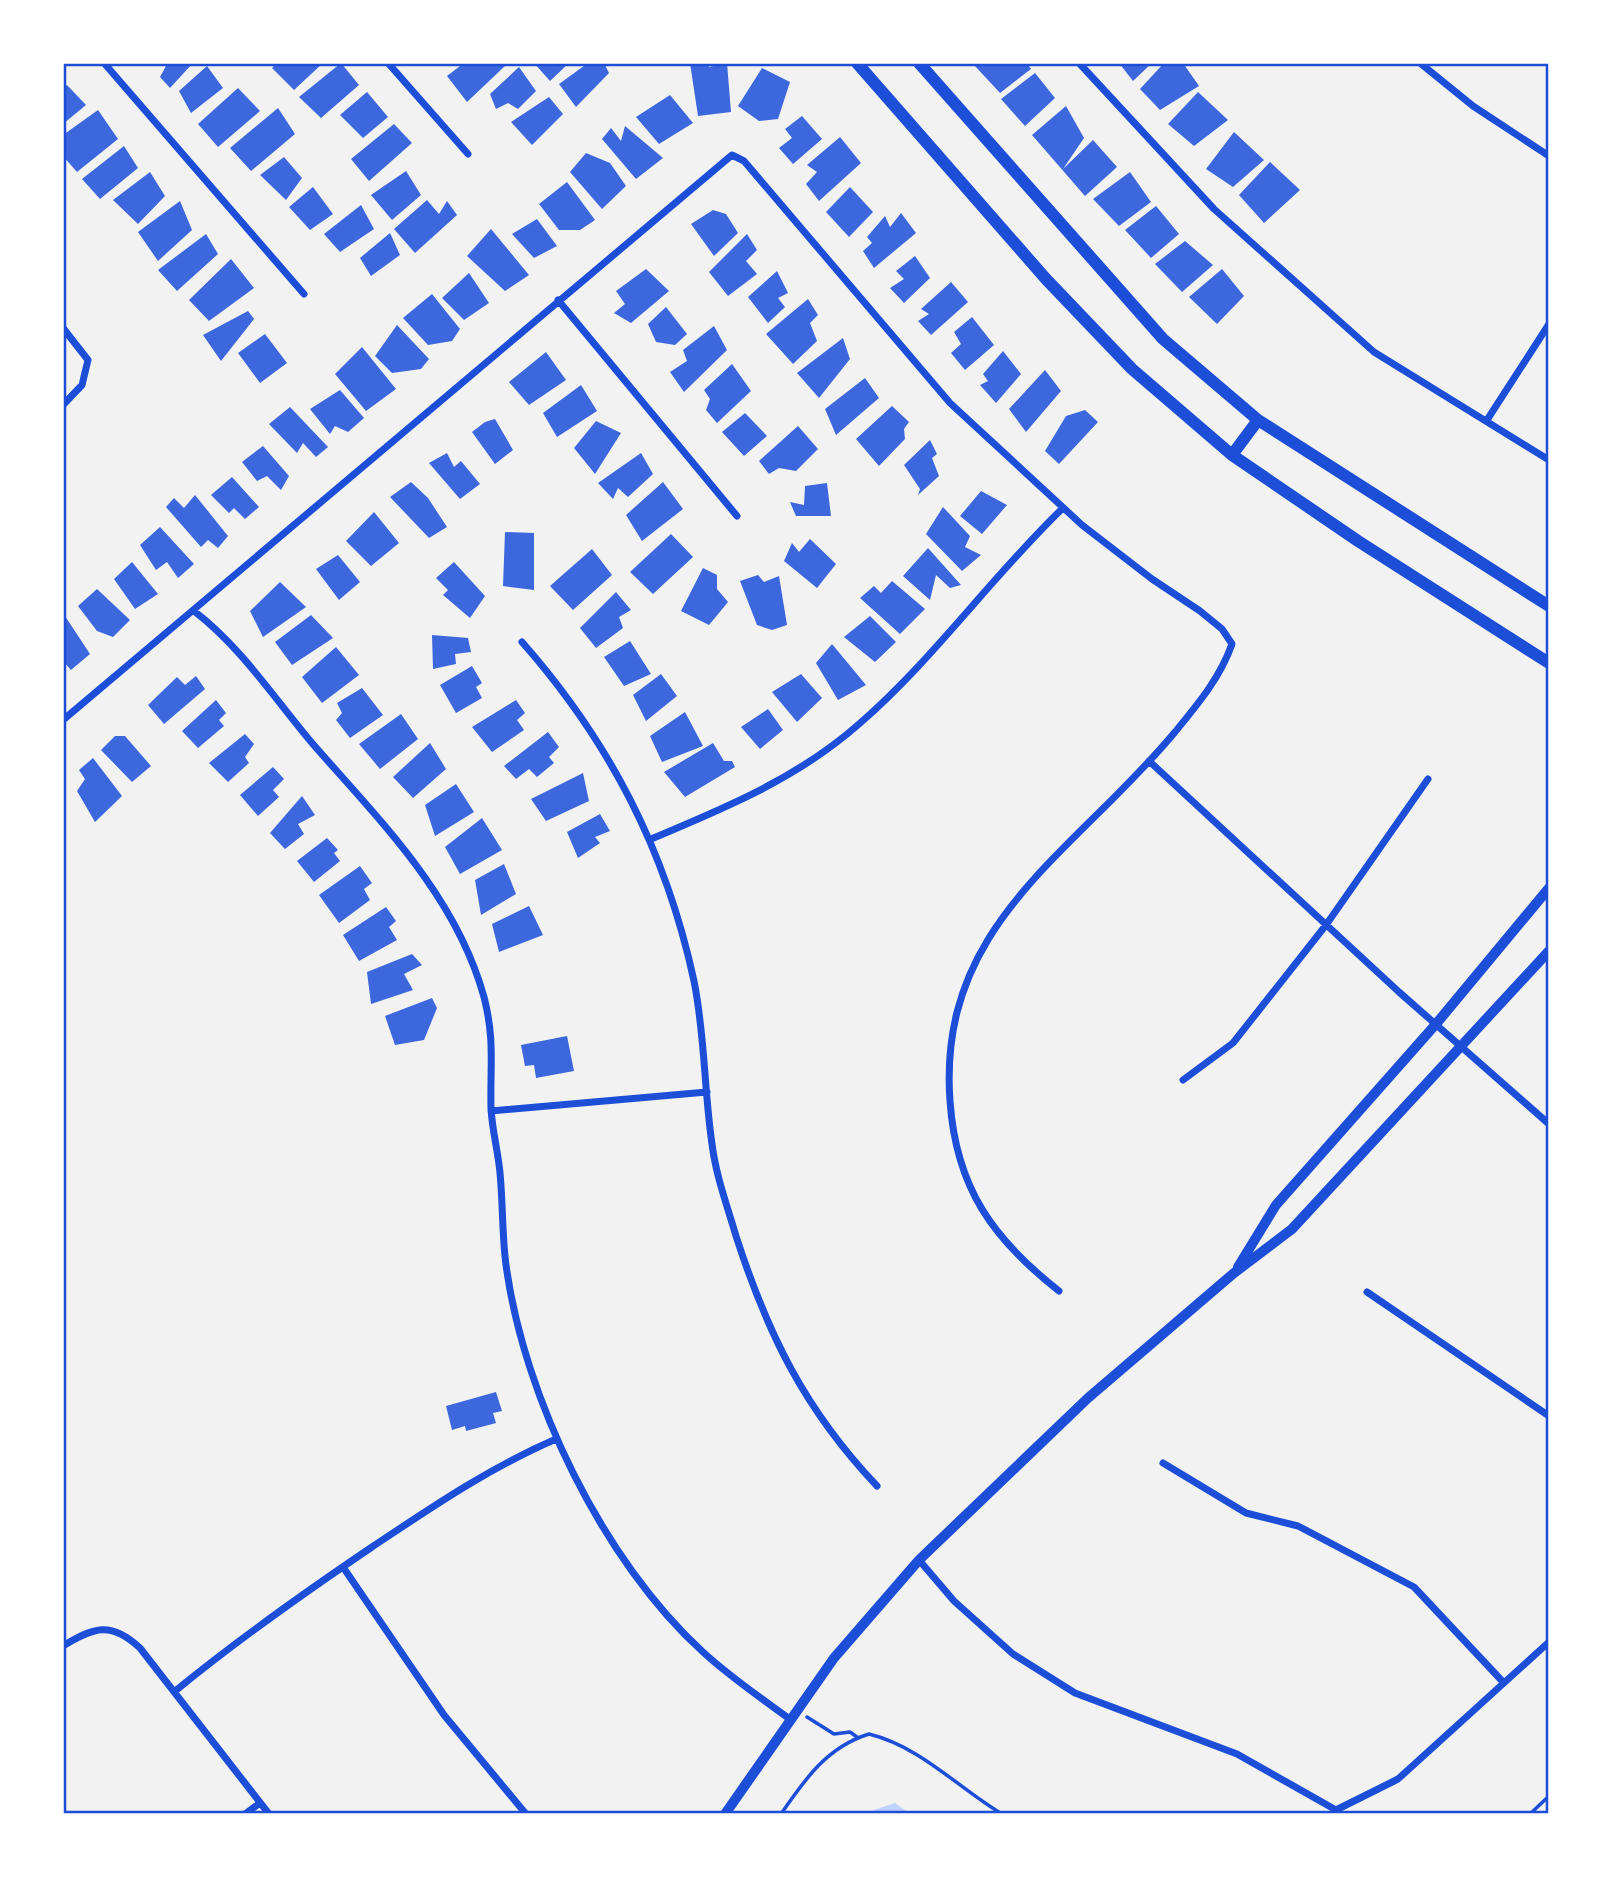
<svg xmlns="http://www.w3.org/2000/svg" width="1612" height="1877" font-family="'Open Sans',sans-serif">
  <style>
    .water { fill: #bfd3fe }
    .building { fill: #3d67dc }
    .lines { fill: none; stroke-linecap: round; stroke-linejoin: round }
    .path { stroke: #1d4ed8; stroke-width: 3.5 }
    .minor { stroke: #1d4ed8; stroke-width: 7 }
    .tertiary { stroke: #1d4ed8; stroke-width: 10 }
    .secondary { stroke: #1d4ed8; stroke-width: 12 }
    .neatline { fill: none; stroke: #1d4ed8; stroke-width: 2.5 }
  </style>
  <rect width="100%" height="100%" fill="#f2f2f2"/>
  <path class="water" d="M895,1803L910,1814H862Z"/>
  <path class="building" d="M164,63H193L170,88L160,77L166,66Z
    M277,63H323L294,90L272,68Z
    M341,63L359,85L321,118L299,97Z
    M464,63H504L506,65L467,102L447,76Z
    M534,63H569L550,81Z
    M588,63H604L609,73L576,107L559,84Z
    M690,63H708L709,67L727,63L731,112L698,116Z
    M979,63H1027L1031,69L1000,93L975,66Z
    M1119,63H1152L1133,81Z
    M1164,63H1183L1199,86L1160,110L1140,89Z
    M207,66L223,88L191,113L179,91Z
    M519,67L536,91L518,109L508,103L496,109L490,94Z
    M762,68L790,82L778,119L759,121L738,106Z
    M1035,73L1055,98L1025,126L1001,99Z
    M67,85L86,105L63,124V89Z
    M238,88L260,111L218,147L198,124Z
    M367,92L388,117L363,138L340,115Z
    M1198,92L1228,120L1194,146L1168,124Z
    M670,95L693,123L659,144L636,117Z
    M549,97L563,114L532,145L511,122Z
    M1066,106L1084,138L1063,169L1093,140L1117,167L1085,196L1032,135Z
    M278,108L295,134L251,171L230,148Z
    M98,110L118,139L77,172L63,156V135Z
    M802,116L822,139L793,164L779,148L792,138L785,129Z
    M394,124L412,143L369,181L351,159Z
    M625,126L663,158L636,179L602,139L611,128L621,141Z
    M1234,132L1264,160L1233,187L1206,169Z
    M840,137L861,163L819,201L806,184L817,172L807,165Z
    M124,146L138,168L100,199L82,179Z
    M586,153L610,163L626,186L602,209L570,172Z
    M284,157L302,178L286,200L260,175Z
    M1270,162L1300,190L1264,223L1239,195Z
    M406,171L421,195L392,220L371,195Z
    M150,172L165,196L138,224L113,200Z
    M1130,172L1151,202L1119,226L1093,199Z
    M567,182L595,220L580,230H559L539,204Z
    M313,187L333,214L310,230L289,207Z
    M850,187L873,212L849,237L826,212Z
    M427,200L439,214L447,201L457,215L415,253L394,229Z
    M180,201L192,230L158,261L138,232Z
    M361,205L374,229L340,252L324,234Z
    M1156,206L1179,234L1151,258L1125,230Z
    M713,210L726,214L738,233L714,256L691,224Z
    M901,213L916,233L874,268L863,251L872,243L867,237L885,216L890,227Z
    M537,219L557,246L534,258L512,234Z
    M491,229L529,275L505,291L467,256Z
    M390,233L400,255L371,276L360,258Z
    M206,234L218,254L177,291L158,270Z
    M747,234L757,250L746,261L757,274L728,296L709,272Z
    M1185,241L1213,265L1182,292L1155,264Z
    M915,256L930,278L904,303L890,288L904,279L896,271Z
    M231,259L254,288L209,321L189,300Z
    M646,269L669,291L631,323L614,313L625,304L616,291Z
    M1222,269L1244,296L1217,324L1189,297Z
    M777,271L788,293L778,298L785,307L768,323L748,297Z
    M469,273L489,303L464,320L442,298Z
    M951,282L968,302L931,335L918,321L929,314L921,309Z
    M432,294L460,329L452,341L428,345L403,318Z
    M808,299L818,315L810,323L817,341L793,364L766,334Z
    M666,307L687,334L675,345L656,342L648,324Z
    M248,311L254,319L221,361L203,335Z
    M972,317L994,345L965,370L951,353L961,344L954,332Z
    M397,325L429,359L421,369L392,373L375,356Z
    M714,326L727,350L684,392L670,372L687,361L683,350Z
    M265,334L287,363L260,383L238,353Z
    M843,338L850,359L819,398L797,373Z
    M362,347L396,389L366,411L335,374Z
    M1003,351L1021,374L996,403L980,385L988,381L983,374Z
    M546,352L566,380L529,405L509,382Z
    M732,364L751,391L717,423L706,410L710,399L704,390Z
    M1045,370L1061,391L1026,432L1009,409Z
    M865,378L879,398L836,435L825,409Z
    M581,385L597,411L557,437L543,413Z
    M340,390L364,418L348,432L335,426L330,434L310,409Z
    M892,406L909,422L904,429L905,439L879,466L856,439Z
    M290,407L328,447L316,457L303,443L297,453L269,424Z
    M1085,410L1098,422L1059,464L1045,451L1066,416Z
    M745,413L767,436L744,456L722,432Z
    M495,419L513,450L495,464L472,432L485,422Z
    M596,421L621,433L595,474L574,448Z
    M798,426L818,449L796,471L779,468L769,474L759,461Z
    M930,440L937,454L932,458L939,476L918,495L920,489L904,465Z
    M263,446L289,476L281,490L267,476L257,481L242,462Z
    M447,453L454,467L461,461L480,484L460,499L429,463Z
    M641,453L653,474L628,497L618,488L613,499L598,483Z
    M232,477L259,507L245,519L234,508L229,513L211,495Z
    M411,482L428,498L447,527L429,538L390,497Z
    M663,482L683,509L642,541L626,515Z
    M827,483L831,516H796L790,502L804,505L805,486Z
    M981,491L1007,505L982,534L960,516Z
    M195,495L228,536L218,548L208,540L201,547L166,507L174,498L184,508Z
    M943,507L970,536L965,547L981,555L962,571L926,534Z
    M374,512L399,543L371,566L346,541Z
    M160,527L194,564L178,578L167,562L156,570L140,545Z
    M505,532L534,533V590L503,586Z
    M671,534L693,557L653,594L630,572Z
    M810,539L836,564L817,588L784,561L792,543L799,552Z
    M928,548L961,585L950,588L936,575L930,600L903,576Z
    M592,549L612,575L573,610L550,586Z
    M338,555L360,582L339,600L316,569Z
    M132,562L158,594L135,609L114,579Z
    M454,562L485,596L470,618L443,595L448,590L436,578Z
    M703,568L717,575V589L728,602L709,625L681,611Z
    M758,575L764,582L779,576L787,625L772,630L757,625L740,581Z
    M892,581L925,609L900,634L860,598L874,586L881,593Z
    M280,582L306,607L263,637L250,611Z
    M97,589L130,620L113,637L97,631L78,606Z
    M616,592L631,610L619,617L623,628L596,648L580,628Z
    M63,613L90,654L71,670L63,661Z
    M311,615L333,638L292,665L275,642Z
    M870,616L896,642L875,662L844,637Z
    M432,635L468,638L471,652L455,654L456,664L433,669Z
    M630,641L651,674L624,686L604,657Z
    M832,644L866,685L838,700L816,663Z
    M336,647L359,675L322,703L302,677Z
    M472,666L482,683L476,687L482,698L456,713L440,685Z
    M661,674L677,696L646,721L633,695Z
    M801,674L822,698L797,722L772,692Z
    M196,676L205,689L164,724L148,705L177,677L185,685Z
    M362,688L383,715L350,738L336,720L342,713L337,703Z
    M216,700L226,713L219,720L224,726L198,748L182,731Z
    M516,700L525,713L517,720L524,730L492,752L472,727Z
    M768,709L783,730L760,749L741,727Z
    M685,712L703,746L662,762L650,736Z
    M401,714L418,739L380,769L359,744Z
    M548,732L559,747L549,757L554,763L537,777L529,769L516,779L504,766Z
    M245,734L254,744L245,757L249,763L228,782L209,763Z
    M115,736H125L151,766L132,782L101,750Z
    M430,743L446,769L413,798L393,777Z
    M713,743L724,761H732L735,767L685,797L664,772Z
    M93,758L122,796L95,822L77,791L85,779L79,770Z
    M273,767L284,779L273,790L279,797L258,816L240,795Z
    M583,773L589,801L546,821L531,799Z
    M456,784L474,812L435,836L425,805Z
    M302,796L315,815L298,824L304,834L285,849L270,833Z
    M600,814L610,831L595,837L600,843L578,858L567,832Z
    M482,818L502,850L460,874L445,847Z
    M327,838L338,850L334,853L340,861L314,882L297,861Z
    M504,864L516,894L481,915L475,880Z
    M360,866L372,883L364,889L370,900L339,923L319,895Z
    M529,906L543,935L499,952L492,924Z
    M386,907L396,921L389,927L397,940L359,961L343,935Z
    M412,954L422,965L404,974L413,990L371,1004L367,972Z
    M432,998L437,1008L424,1040L395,1045L385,1016Z
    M567,1036L574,1071L536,1078L534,1065L525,1066L521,1045Z
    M496,1392L502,1411L493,1413L496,1423L466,1431L465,1426L452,1430L446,1406Z"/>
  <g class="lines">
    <path class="path" d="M807,1717L834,1734L850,1732L857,1737
      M781,1814C805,1779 827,1747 869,1734C921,1747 957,1787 1002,1814
      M1530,1814L1549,1796"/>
    <path class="minor" d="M104,63L304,294
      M388,63L468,154
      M1079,63L1214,209L1374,352L1549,460
      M1420,63L1473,106L1549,156
      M558,300L737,516
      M63,328L88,360L82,385L63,405
      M1487,420L1549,324
      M194,611C241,647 274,698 312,743C379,820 456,895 484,997C495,1040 490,1065 491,1108C492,1130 498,1151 500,1173C503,1204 502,1235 506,1265C524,1398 603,1561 703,1652C730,1677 761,1698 791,1720
      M522,642C610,742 666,851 694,981C705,1035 704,1090 712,1144C716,1176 727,1205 736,1236C768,1335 805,1410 877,1486
      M63,720L732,155L744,161L950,403L1082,525L1152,579L1200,611L1222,629L1232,644C1220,678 1198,704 1175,732C1074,854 937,923 950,1101C956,1188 993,1239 1059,1291
      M1149,761L1399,992L1549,1124
      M651,839C725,808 798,778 859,724C934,659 992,576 1063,508
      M1183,1080L1233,1043L1326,925L1428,779
      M491,1111L707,1092
      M1367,1292L1549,1416
      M1163,1463L1246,1513L1298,1526L1414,1587L1504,1683
      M919,1560L954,1601L1013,1654L1075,1693L1237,1754L1336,1810L1398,1779L1549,1642
      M343,1567L444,1715L526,1814
      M63,1646C94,1627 111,1621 140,1648L269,1814
      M174,1692C237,1640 304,1593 372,1547C432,1507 489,1468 556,1439
      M245,1814L260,1803"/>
    <path class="tertiary" d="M1238,1267L1276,1205L1436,1024L1549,888
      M725,1814L834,1658L919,1560L1088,1398L1234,1273L1292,1229L1549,951"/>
    <path class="secondary" d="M857,63L1046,279L1132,369L1232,455L1358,541L1549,663
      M919,63L1163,339L1258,420L1549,606
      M1232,455L1258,420"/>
  </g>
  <rect width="1612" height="1877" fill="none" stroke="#ffffff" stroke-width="130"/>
  <rect x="65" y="65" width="1482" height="1747" class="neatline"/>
</svg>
